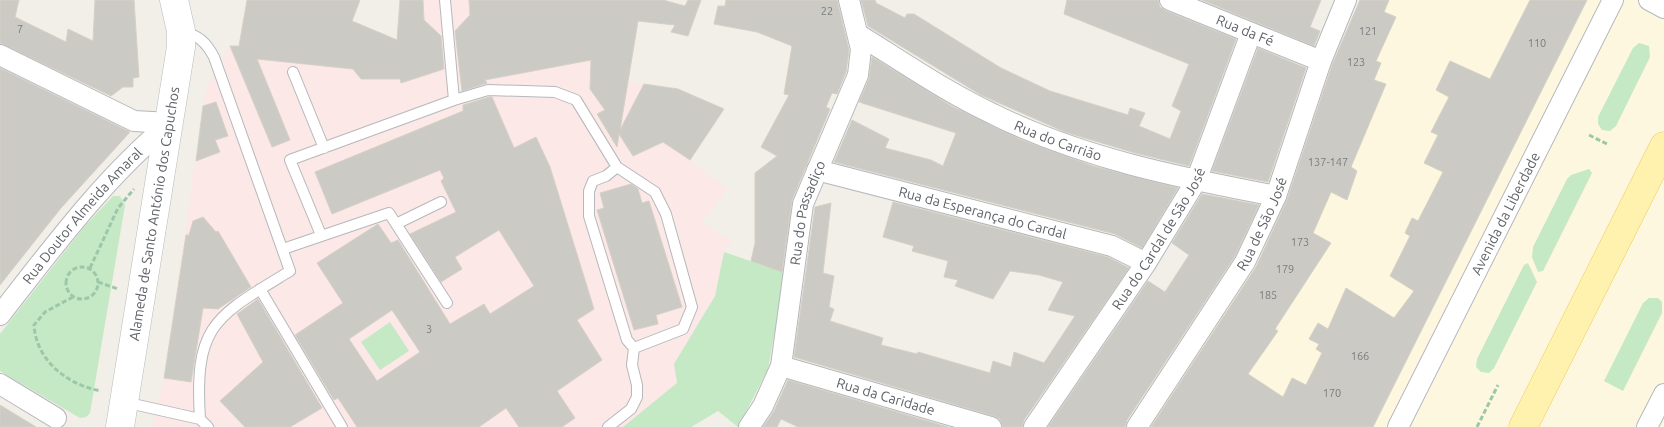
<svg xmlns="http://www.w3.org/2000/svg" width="1664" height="427" font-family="Ubuntu,sans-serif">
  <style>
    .commercial { fill: #fef7e0 }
    .medical { fill: #fce8e6 }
    .green { fill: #c5e8c5 }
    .building { fill: #cccac5; stroke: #d6d1c6; fill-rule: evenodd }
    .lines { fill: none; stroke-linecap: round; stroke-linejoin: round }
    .lane-casing { stroke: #b5b8bc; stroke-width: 12 }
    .street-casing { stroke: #b5b8bc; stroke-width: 22 }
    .secondary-casing { stroke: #b6babf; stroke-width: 29 }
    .primary-casing { stroke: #f2c960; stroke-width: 29 }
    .path { stroke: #9cc7a9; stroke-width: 3; stroke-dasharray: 5 2.5; stroke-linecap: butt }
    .lane { stroke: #fff; stroke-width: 10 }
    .street { stroke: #fff; stroke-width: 20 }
    .secondary { stroke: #fff; stroke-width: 28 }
    .primary { stroke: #fff2af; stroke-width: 28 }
    .labels { text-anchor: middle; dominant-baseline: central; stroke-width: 4.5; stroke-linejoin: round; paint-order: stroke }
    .number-label { font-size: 11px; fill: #7a7d7f }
    .street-label { font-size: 14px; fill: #5f6368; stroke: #fff }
  </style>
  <rect width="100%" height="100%" fill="#f1efe8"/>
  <path class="commercial" d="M1363,0H1664V427H1142L1224,311L1284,214L1330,68Z"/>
  <path class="medical" d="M400,0H590L634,43L628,82L678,89L724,109L690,160L728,190L701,222L732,241L724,252L715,296L674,364L677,383L623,427H152L164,378L203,106L207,87L218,66L230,46L259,47L395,66Z"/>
  <path class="green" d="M1639,43L1649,46L1650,57L1616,126L1610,131L1602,130L1598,124V117L1633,48Z
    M1589,169L1592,173L1543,271L1538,272L1532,257L1533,247L1567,179L1571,175Z
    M113,196H120L125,205L90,413L86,417L80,418L0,371V334L84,227Z
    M724,252L785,273L768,369L738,427L718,411L691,427H623L677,383L674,364L715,296Z
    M1528,263L1537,282L1494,368L1489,373L1481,372L1476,367L1477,359L1524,265Z
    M1649,298H1658L1662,302V313L1623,391L1604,381L1643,303Z
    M390,322L409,351L380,370L361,342Z"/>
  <path class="building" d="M0,0H19L15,17L66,42L68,29L93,41L95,0H134L139,77L133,78V87H123L111,96L0,43Z
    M247,0H360L352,21L397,40L400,0H423L424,20L441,36L444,69L401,83L400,79H361L353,69L257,59L290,140L272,147L230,46H239Z
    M469,0H663L685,6L688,0H701L688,36L671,32L675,25L638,21L620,130L644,84L678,89L724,109L690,160L663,142L633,156L619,134L617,147L597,114L605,110L590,89L591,60L485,80L487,83L462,91L455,31L470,15Z
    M726,0H837L849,50L846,72L837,94L832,93L826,107L830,109L792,200L782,272L751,261L755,243V173L777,156L761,147L789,95L784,94L792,46L757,32L714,24L718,6H725Z
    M861,0H875L876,3L905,18L907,14H914L1001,68L1050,91L1128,115L1130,108L1145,113L1139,126L1170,139L1181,111L1172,106L1189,64L1064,14L1067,0H1158L1160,7L1166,11L1236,39L1189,166L1135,153L1065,132L981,95L868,26Z
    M1202,0H1321L1310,27L1320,31L1314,46Z
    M1360,0H1389L1384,12L1396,17L1376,61L1381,63L1374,80L1386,84L1351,167L1357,171L1347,200L1331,192L1313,233L1331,243L1275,329L1278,331L1248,374L1283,397L1292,378L1306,385L1322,353L1316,349L1319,344L1309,339L1318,323L1328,329L1346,288L1394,318L1414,291L1390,276L1410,236L1405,233L1412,218L1418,221L1443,172L1424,163L1438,135L1431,132L1449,97L1436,90L1450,61L1490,79L1530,0H1587L1373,427H1151L1256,267L1287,200L1332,65Z
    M1258,48L1306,68L1268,182L1212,171Z
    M872,57L953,107L1022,140L1093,166L1178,188L1142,248L1115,234L834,162L852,120L889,139L885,148L931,160L943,166L956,133L859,102L869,79Z
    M0,68L130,132L61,208L0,285Z
    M489,97H492L514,148L536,137L550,167L594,309L577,320L602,360L557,391L575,418L562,427H519L506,408L479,427H357L338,398L334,400L295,335L343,303L317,263L378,224L391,243L398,240L450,324L484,304L490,314L534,286L499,230L455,257L462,269L441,282L410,234L456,212L441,181L444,178L440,170L332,214L315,172L463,111V105ZM392,310L420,352L377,381L349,339Z
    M216,102L228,136L215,140L220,152L196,161L203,106Z
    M631,184L638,189L642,203L649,201L682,307L656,315L658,324L634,330L597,210L604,208L600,193Z
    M1202,194L1259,205L1235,256L1127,420L1125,427H1048L1148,281L1165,292L1189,255L1172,243Z
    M893,202L1108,257L1129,268L1024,420L1022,427H1003L1000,419L994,416L794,357L815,207L831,203L823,273L834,276L829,307L834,309L830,321L883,338L881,345L917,354L918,352L990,373L993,361L1011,367L1014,352L1044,363L1075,316L1048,310L1063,282L1039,275L1010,271L993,299L955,286L958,280L944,277L948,261L912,251L914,246L883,237Z
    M203,217L216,232L218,231L251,287L218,309L203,308L191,382L164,378L186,235H189L193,221Z
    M258,299L322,408L290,427H245L220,401L263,362L237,314Z
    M788,380L948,427H798L781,419L777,427H763L774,411Z
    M0,405L36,427H0Z"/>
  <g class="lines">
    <defs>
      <path id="lane" d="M445,0L454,100
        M182,31C198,35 206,42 214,57L290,271C215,317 194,324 200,419
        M293,72L324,148
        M617,167L606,176L593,181L589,191V216L627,340L634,348
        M396,224L441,202
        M321,235L290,160L454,100L488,90L555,92L576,100L617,167L655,192L666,214L692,307L683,329L634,348L632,365L637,385V397L631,409L608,427
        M283,249L389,213L447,303
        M260,289L342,427
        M124,402L200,419L208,427"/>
      <g id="street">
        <path id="s1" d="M1170,0L1321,61"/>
        <path d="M1649,0L1664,8"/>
        <path id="s2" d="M859,35C903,62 946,92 993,114C1081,158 1181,178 1276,196"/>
        <path d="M0,55L134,121L170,123"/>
        <path id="s3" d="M817,170L1112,246L1146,263"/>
        <path id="s4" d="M0,315C53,247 104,178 170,123"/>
        <path id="s5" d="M781,366L991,427"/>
        <path d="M0,384L56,418"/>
        <path id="s6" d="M749,427L763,406L781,366L803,204L858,75L861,49L849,0"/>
        <path id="s7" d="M1034,427L1146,263L1196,181L1251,33"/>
        <path id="s8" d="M1137,427L1245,262L1276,196L1321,61L1346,0"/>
        <path id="s9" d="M1398,427L1613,0"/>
        <path d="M1647,427L1664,394"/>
      </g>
      <g id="secondary">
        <path id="s10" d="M120,427L181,47V31L174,0"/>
      </g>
      <path id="primary" d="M1523,427L1664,146"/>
    </defs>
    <use href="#lane" class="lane-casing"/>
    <use href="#street" class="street-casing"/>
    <use href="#secondary" class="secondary-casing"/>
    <use href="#primary" class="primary-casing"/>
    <path class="path" d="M1589,135L1607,144
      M66 283a16 16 0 1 1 32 0a16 16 0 1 1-32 0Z
      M90,268L118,208L134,189
      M98,282L118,289
      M73,297L45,312L34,325C36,360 67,385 101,391
      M1477,427L1498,385"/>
    <use href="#lane" class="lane"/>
    <use href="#street" class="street"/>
    <use href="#secondary" class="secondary"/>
    <use href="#primary" class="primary"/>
  </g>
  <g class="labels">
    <g class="number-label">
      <text x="827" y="11">22</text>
      <text x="20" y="29">7</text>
      <text x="1368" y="31">121</text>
      <text x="1537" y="43">110</text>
      <text x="1356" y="62">123</text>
      <text x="1328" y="162">137-147</text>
      <text x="1300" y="242">173</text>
      <text x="1285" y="269">179</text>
      <text x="1268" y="295">185</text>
      <text x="429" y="329">3</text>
      <text x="1360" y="356">166</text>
      <text x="1332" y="393">170</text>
    </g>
    <g class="street-label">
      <text stroke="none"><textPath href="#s1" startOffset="81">Rua da Fé</textPath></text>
      <text stroke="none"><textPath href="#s2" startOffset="226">Rua do Carrião</textPath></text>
      <text stroke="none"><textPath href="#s3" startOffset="171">Rua da Esperança do Cardal</textPath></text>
      <text stroke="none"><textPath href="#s10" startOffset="216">Alameda de Santo António dos Capuchos</textPath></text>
      <text stroke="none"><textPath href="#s6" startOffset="225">Rua do Passadiço</textPath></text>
      <text stroke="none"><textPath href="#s9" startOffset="239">Avenida da Liberdade</textPath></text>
      <text stroke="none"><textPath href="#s4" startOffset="129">Rua Doutor Almeida Amaral</textPath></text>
      <text stroke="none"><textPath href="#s8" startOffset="239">Rua de São José</textPath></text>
      <text stroke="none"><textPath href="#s7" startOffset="226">Rua do Cardal de São José</textPath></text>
      <text stroke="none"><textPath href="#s5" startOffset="109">Rua da Caridade</textPath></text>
    </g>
  </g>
</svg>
